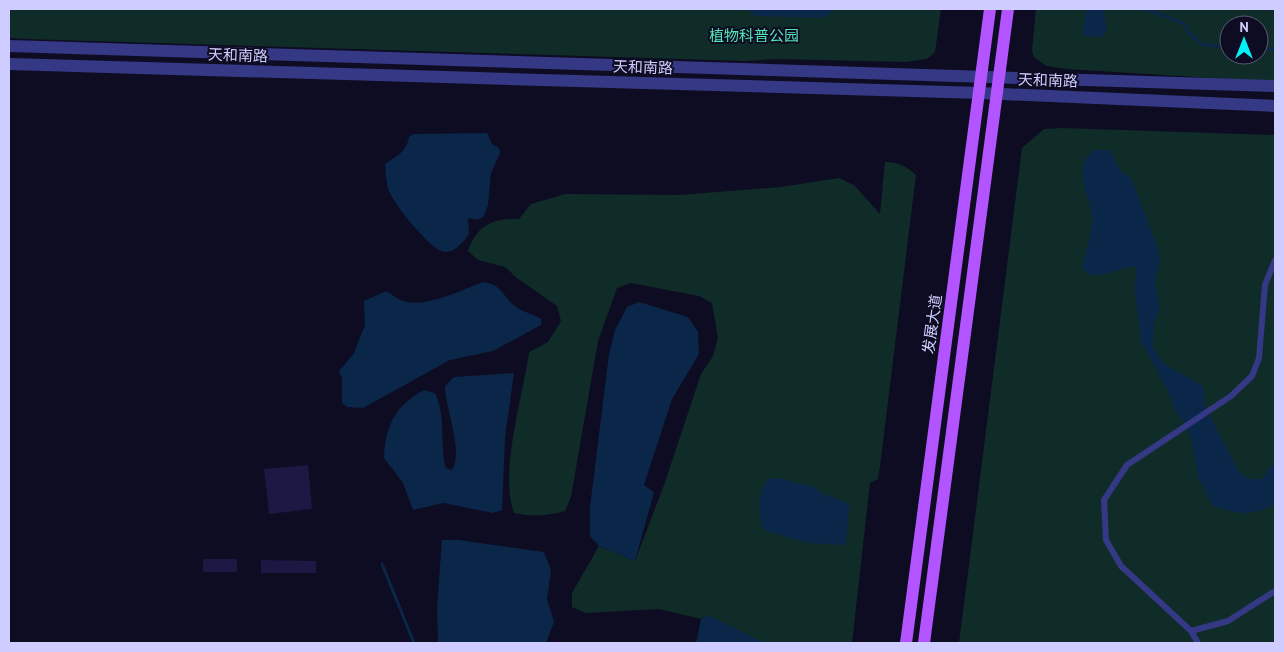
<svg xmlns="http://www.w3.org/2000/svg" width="1284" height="652" font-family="'PT Sans','Noto Sans SC',sans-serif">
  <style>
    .green { fill: #0f2c29; fill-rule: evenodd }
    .water { fill: #0a2648 }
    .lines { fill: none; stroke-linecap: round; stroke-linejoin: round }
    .stream { stroke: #0a2648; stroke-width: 3 }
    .building { fill: #1d1744 }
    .service { stroke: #353884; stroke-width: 6 }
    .tertiary { stroke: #353884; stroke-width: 12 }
    .primary { stroke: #b254ff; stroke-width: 12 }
    .labels { text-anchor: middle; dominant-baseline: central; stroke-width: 4; stroke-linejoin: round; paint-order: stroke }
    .park-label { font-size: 15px; fill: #53e5b5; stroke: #0e0c22 }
    .street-label { font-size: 15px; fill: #cfcdff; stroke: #0e0c22 }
  </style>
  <rect width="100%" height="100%" fill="#0e0c22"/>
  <path class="green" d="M9,9H941L935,52L927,59L906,62L776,59L747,61L26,39L9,38Z
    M1036,9H1275V82L1067,69L1046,66L1034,57L1032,51ZM1229,25H1259V55H1229Z
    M1062,128L1275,135V643H959L1022,148L1044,129Z
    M885,162C899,162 906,166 916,175L880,466L878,479L870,483L852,643H763L707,615L701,619L659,609L586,613L572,607V593L599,546L635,561L664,485L701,374L713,356L718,338L712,303L699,296L631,283L617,288L598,341L571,497L565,511C547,516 532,517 514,513C499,473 523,396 529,352L548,342L561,321L557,306L517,278L505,267L478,260L468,251C477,225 493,218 519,219L531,204L565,194L680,195L781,187L839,178L855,186L880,214Z"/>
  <path class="water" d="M748,9H833L829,15L821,18L760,16L753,15Z
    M1086,9H1103L1107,30L1103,37L1082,36Z
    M487,133L492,144L499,148L500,153L491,173L488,205L484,216L478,220L468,218L469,234C464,241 455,253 445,252C431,251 394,204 389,191C386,183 386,173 385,164C397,155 406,153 409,137L413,134Z
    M1093,150H1110L1120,170L1132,179L1157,246L1160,263L1155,281L1160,307L1154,323L1153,348L1163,363L1203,386L1205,406L1238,471L1248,479H1263L1270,466L1275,465V504C1251,517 1237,515 1212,505L1198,477L1193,445L1188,429L1175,410L1168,391L1141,341L1135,292L1136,266C1117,267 1096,285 1082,268C1085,254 1090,240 1092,226C1095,196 1068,175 1093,150Z
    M484,282C504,285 503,299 519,309C526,313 534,314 541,319V325L493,351L450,360L363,408L347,407L342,403V379L339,371L354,353L365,325L364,301L386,291C392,294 397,299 403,301C428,308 460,290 484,282Z
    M639,302L688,317L698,332L699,354L672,399L644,485L654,492L635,561L599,546L590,536V507L609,354L615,330L627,307Z
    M514,373L505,437L502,510L493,513L443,503L413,510L403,483L384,458C385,426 395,406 424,390L435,393C447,419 439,443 446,468L452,470C464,451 445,408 445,386L454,377Z
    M770,478L782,479L814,487L821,493L849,504L846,545L808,543L764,530C758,513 756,490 770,478Z
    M442,540H459L544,552L551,570L547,599L554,622L546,643H438L437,607Z
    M707,615L763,642L764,643H696L701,619Z"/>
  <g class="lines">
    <path class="stream" d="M1145,9L1183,23L1189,33L1203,45L1229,47
      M1259,49H1275
      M382,564L414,643"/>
  </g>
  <path class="building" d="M308,465L312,509L269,514L264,469Z
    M203,559H237V572H203Z
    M261,560L316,561V573H261Z"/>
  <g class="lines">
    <path class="service" d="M1191,631L1228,621L1275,591
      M1198,643L1191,631L1121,566L1106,540L1104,500L1127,465L1231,396L1252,376L1259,358L1265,285L1275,260"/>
    <path class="tertiary" d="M9,46L1275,86
      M9,64L980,93L1275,106"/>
    <path class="primary" d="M906,643L990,9
      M924,643L1008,9"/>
  </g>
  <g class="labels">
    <g class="park-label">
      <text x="754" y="35">植物科普公园</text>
    </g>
    <g class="street-label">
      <text transform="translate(238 55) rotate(2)">天和南路</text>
      <text transform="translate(643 67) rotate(2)">天和南路</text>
      <text transform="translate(1048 80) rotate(2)">天和南路</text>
      <text transform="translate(932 324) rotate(-82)">发展大道</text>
    </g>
  </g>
  <rect width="1284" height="652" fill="none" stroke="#cfcdff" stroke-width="20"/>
  <g transform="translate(1244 40)"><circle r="24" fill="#0e0c22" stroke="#5b597a"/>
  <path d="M0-4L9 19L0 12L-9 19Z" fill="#00f2f8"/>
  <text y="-8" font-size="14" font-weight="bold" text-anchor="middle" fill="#cfcdff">N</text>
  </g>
</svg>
